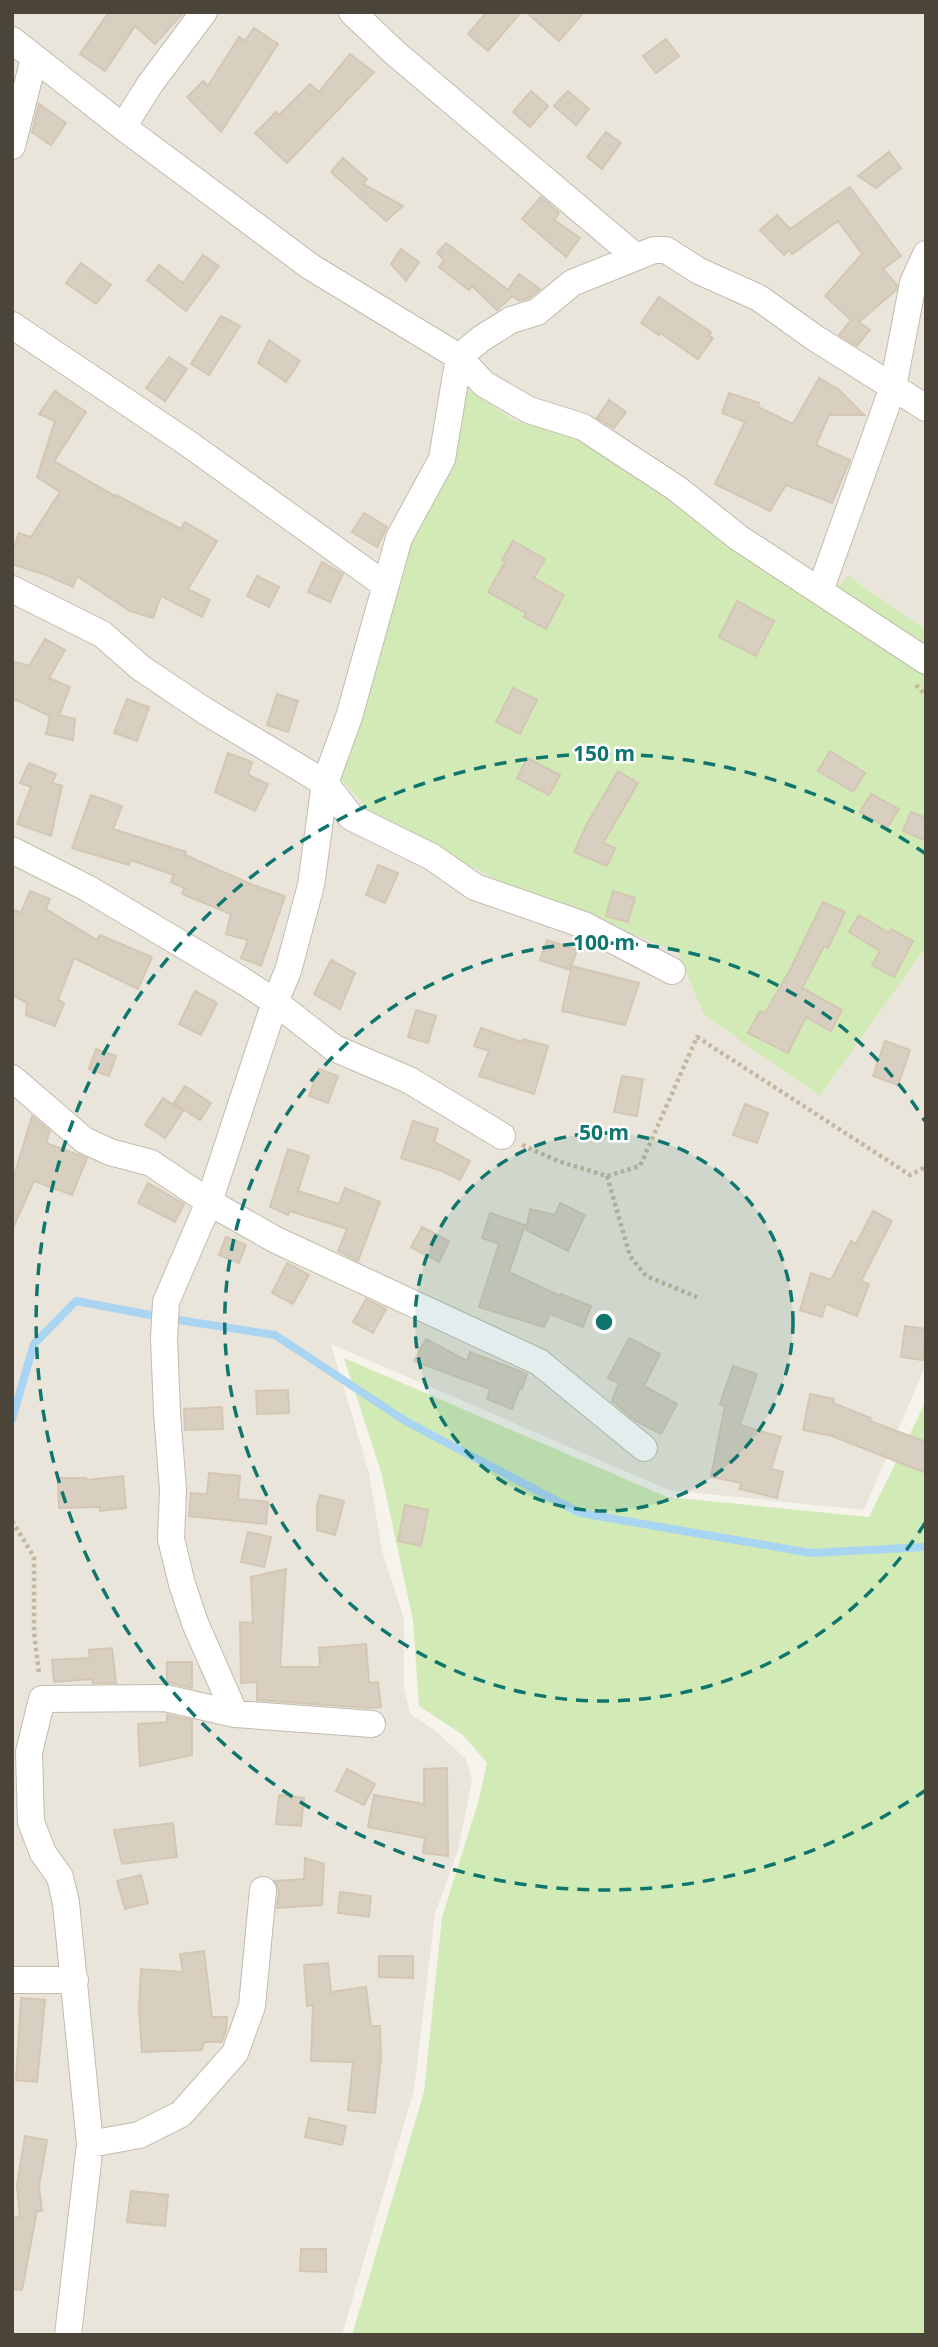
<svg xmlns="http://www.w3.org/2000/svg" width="938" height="2347" font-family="'Noto Sans',sans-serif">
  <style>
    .residential { fill: #eae5da }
    .green { fill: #d2eab5 }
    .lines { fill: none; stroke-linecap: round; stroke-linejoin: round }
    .stream { stroke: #a9d4f2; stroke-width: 8 }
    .building { fill: #d8cfc1; stroke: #d3c7b4; stroke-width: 2 }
    .minor-casing { stroke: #c2bbae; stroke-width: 28 }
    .path { stroke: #c4b79f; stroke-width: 4.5; stroke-dasharray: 3.5 3.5; stroke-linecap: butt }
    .minor { stroke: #fff; stroke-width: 26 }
    .ring { fill: none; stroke: #0f766e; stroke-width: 3.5; stroke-dasharray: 12 9 }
    .centre { fill: #0f766e; stroke: #fff; stroke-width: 3.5 }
    .ring-label { font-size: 21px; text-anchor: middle; font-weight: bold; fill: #0f766e; stroke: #fff; stroke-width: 5; stroke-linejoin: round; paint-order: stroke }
  </style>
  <rect width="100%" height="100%" fill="#f6f3ec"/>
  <path class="residential" d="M12,12H926V1364L864,1510L669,1490L331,1344L369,1473L382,1550L404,1620V1687L410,1714L436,1731L466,1759L472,1781L458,1850L435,1914L414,2090L342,2335H12Z"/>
  <path class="green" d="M463,386L513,420L584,438L698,516L820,608L848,576L926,630V946L820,1096L704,1015L678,952L511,887L373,814L336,773L409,535L452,471Z
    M344,1358L667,1497L869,1517L926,1401V1701L924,1704L926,1705V2335H352L424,2092L442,1917L478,1803L487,1763L463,1735L419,1706L413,1620L381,1472Z"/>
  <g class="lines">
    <path class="stream" d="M12,1419L34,1344L76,1301L166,1318L275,1335L407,1422L580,1513L811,1553L926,1547"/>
  </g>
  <path class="building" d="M109,12H184L155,44L135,26L105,71L80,54Z
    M487,12H521L488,51L468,34Z
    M526,12H584L559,41Z
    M254,28L278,44L221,132L187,97L203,81L208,86L239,37L245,41Z
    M666,39L679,56L656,73L643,56Z
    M350,54L374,72L287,163L255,133L276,112L279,115L310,84L319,92Z
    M531,91L548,106L530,127L513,112Z
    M568,91L589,109L576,125L554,106Z
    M39,104L66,123L51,145L32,132Z
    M606,132L621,143L602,169L587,157Z
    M889,152L901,168L876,188L858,176Z
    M343,158L367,179L363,184L403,206L386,221L331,172Z
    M850,187L901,256L883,269L897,285L896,290L859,322L870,330L857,346L839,335L851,320L825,296L862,254L838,221L792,254L789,250L784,255L760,230L777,215L790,229Z
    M541,197L559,213L554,220L580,238L566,257L522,219Z
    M446,243L508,290L519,274L540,289L529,298L519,301L512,296L497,310L472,286L469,290L439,267L444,260L437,253Z
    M401,249L419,262L406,281L391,264Z
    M203,255L219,266L186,311L147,280L159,265L183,283Z
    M81,263L111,285L96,304L66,283Z
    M659,297L711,332L709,336L713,338L698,359L660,333L659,335L641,323Z
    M221,316L240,326L209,375L191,364Z
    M269,340L300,361L286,382L258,363Z
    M169,357L187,369L165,401L146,388Z
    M819,378L838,389L864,415H829L816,445L850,460L832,503L786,485L770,511L715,484L745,422L722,413L729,393L759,403L758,407L793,424Z
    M55,391L86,412L54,461L115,496L116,495L181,529L185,522L217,541L188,589L210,600L202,617L161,596L153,618L130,611L77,576L73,587L46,575L12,564V553L19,533L31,537L60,492L37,477L55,421L39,414Z
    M609,400L626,412L614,428L597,418Z
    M364,513L387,527L377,547L352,532Z
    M513,541L545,559L534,578L564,595L546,629L524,617L526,613L488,592L505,562L502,560Z
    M322,562L343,574L330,602L308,592Z
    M257,576L279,587L269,607L247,596Z
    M737,601L774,621L756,656L719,637Z
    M45,639L65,650L49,678L70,687L59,715L75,719L73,740L46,734L50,716L12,698V661L29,666Z
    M513,688L537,700L520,734L496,722Z
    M277,694L298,701L288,732L267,725Z
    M127,699L149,707L137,741L114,733Z
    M830,751L865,773L853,792L818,771Z
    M228,753L252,762L248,775L268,784L255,811L215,792Z
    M527,758L560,775L549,795L517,778Z
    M29,763L56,774L52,783L62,786L51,836L17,824L31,787L20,783Z
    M618,771L638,783L603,843L615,848L607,866L574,852L587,824Z
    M871,794L899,809L887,828L860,812Z
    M91,795L122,806L113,829L186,852L185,855L253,885L285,896L261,966L241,958L248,940L226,934L231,914L182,894L184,888L171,882L174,875L131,860L129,865L72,848Z
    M911,812L926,818V841L903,831Z
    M378,865L398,873L385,903L366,895Z
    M30,891L50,899L46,909L97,940L100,935L152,957L138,989L74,958L58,1000L64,1003L55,1026L26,1015L27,1003L12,995V909L21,913Z
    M613,891L635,898L628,922L606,916Z
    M823,902L845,912L828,948L824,946L802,988L842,1010L831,1031L806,1017L788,1053L748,1033L760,1011L765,1013L790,970Z
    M859,915L889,933L891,929L913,941L894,977L872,965L880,951L849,932Z
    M547,940L577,950L570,970L540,960Z
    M331,960L355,973L340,1009L314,994Z
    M572,966L639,983L625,1025L562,1011Z
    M195,991L217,1003L201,1035L179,1024Z
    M416,1010L436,1016L428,1043L408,1037Z
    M481,1028L522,1042L523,1039L548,1046L534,1094L479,1076L489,1051L474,1046Z
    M885,1041L910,1050L898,1085L873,1076Z
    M96,1049L116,1056L109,1076L89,1069Z
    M319,1069L338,1076L328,1103L309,1096Z
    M622,1076L643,1079L637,1116L614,1112Z
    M185,1086L211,1103L200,1120L174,1103Z
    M163,1098L183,1111L165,1138L145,1125Z
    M745,1104L768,1113L757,1143L733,1135Z
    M32,1116L50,1131L46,1143L87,1158L72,1195L34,1181L12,1230V1183Z
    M413,1121L438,1129L434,1142L470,1161L460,1180L442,1171L401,1158Z
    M288,1149L309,1156L298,1191L339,1204L345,1188L380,1202L358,1261L338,1251L347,1229L290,1211L288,1215L270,1207Z
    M148,1183L184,1204L175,1222L138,1203Z
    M560,1203L585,1215L568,1251L526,1230L530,1209L555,1215Z
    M873,1211L892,1221L861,1281L869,1284L857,1316L826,1304L822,1317L800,1310L811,1273L831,1280L851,1241L856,1244Z
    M490,1213L525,1225L509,1272L560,1296L561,1294L591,1306L583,1327L550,1314L544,1327L479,1307L499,1244L482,1238Z
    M422,1227L449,1241L439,1262L411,1247Z
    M226,1237L246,1245L239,1263L219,1255Z
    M287,1263L309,1275L293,1304L272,1293Z
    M366,1299L386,1309L373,1333L353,1322Z
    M905,1326L926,1329L923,1360L901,1357Z
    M629,1338L660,1354L644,1386L677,1404L661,1434L636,1421L612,1401L619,1383L608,1378Z
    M426,1339L467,1361L470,1352L527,1374L522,1389L520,1388L512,1409L487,1399L490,1389L414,1361Z
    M733,1366L757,1374L740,1425L781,1437L771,1469L783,1472L777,1498L740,1489L741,1483L711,1477L725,1406L720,1404Z
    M288,1390L289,1413L257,1414L256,1391Z
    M810,1394L834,1399L833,1403L871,1418L870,1421L926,1442V1473L832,1436L803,1430Z
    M222,1407L223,1429L185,1430L184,1409Z
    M209,1473L240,1476L238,1499L268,1502L266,1524L189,1516L191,1493L207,1494Z
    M123,1476L126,1508L100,1511V1507L59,1508L58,1478H86V1480Z
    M320,1495L344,1501L335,1535L317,1530V1507Z
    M405,1505L428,1510L421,1546L398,1541Z
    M248,1532L271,1537L264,1567L241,1562Z
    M286,1569L280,1667H320L319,1648L366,1644L369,1683L378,1682L381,1707L371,1708L257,1700V1682L241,1683L240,1622L253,1623L251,1577Z
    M112,1648L116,1683H93L92,1679L54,1682L52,1660L90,1658L89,1650Z
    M167,1662H192V1688L167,1682Z
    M167,1715L192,1720V1755L140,1766L138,1724L167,1722Z
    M447,1768L448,1856L423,1853L425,1838L368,1827L374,1795L424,1804V1769Z
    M347,1769L375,1784L364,1805L336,1791Z
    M279,1795L304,1798L301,1826L276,1824Z
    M173,1823L177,1857L122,1864L114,1830Z
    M305,1858L324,1864L322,1905L277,1908L279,1891L275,1881L304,1879Z
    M141,1875L148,1903L125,1909L117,1881Z
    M340,1892L371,1896L369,1917L338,1913Z
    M204,1951L212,2017H227L226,2030L222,2042H204L202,2050L142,2052L139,2009L141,1969L183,1972L180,1954Z
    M379,1956H413V1978L379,1977Z
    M328,1963L331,1992L366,1987L371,2026H380L381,2057L375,2113L348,2110L353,2062L311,2061L313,2005L307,2006L304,1965Z
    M21,1998L45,2000L37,2082L16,2080Z
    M309,2118L346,2126L342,2145L305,2137Z
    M25,2136L47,2140L39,2186L42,2211H37L22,2290L12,2289V2216L20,2218L17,2185Z
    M131,2191L168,2195L165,2226L127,2222Z
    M301,2249H326V2272L300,2271Z"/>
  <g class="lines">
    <defs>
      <path id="minor" d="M352,12L394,52L636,257
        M12,40L123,127L311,267L459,357L484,384L529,410L583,427L676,488L739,538L926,661
        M123,127L150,84L204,12
        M12,146L34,58
        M926,254L913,283L893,387L926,408
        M12,325L186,442L385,585
        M12,589L102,634L141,668L205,711L325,783L351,817L432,857L475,887L584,925L672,971
        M12,850L87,888L240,979L275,1002L334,1048L409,1080L502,1136
        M12,1078L84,1140L110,1152L151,1163L209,1202L276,1240L539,1362L644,1448
        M235,1714L195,1623L182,1584L171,1539L173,1490L167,1413L164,1338L166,1302L209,1202L275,1002L288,971L311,885L325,783L349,717L399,538L442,459L459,357L482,338L511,320L537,312L572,283L654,250H666L699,271L759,298L815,338L893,387L820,591
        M12,1980H75
        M90,2144L139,2135L181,2114L235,2053L252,2006L263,1890
        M68,2335L90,2144L66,1903L60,1877L43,1853L31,1822L29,1752L42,1699L165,1698L235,1714L372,1724"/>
    </defs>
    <use href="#minor" class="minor-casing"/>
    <path class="path" d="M916,685L926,696
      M522,1145L558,1161L607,1176L640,1166L697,1037L910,1175L926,1167
      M607,1176L630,1256L646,1276L697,1297
      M12,1521L34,1557V1631L39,1674"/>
    <use href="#minor" class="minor"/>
  </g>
  <circle cx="604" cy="1322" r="189" fill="#0f766e" fill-opacity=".12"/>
  <g class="ring">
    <circle cx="604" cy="1322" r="189"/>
    <path d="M925 1523A379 379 0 1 1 925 1121"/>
    <path d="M926 1790A568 568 0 1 1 926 854"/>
  </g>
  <circle cx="604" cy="1322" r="10" class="centre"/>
  <g class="ring-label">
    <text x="604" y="761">150 m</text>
    <text x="604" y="950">100 m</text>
    <text x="604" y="1140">50 m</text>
  </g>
  <rect width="938" height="2347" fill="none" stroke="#4b4439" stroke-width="28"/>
</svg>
